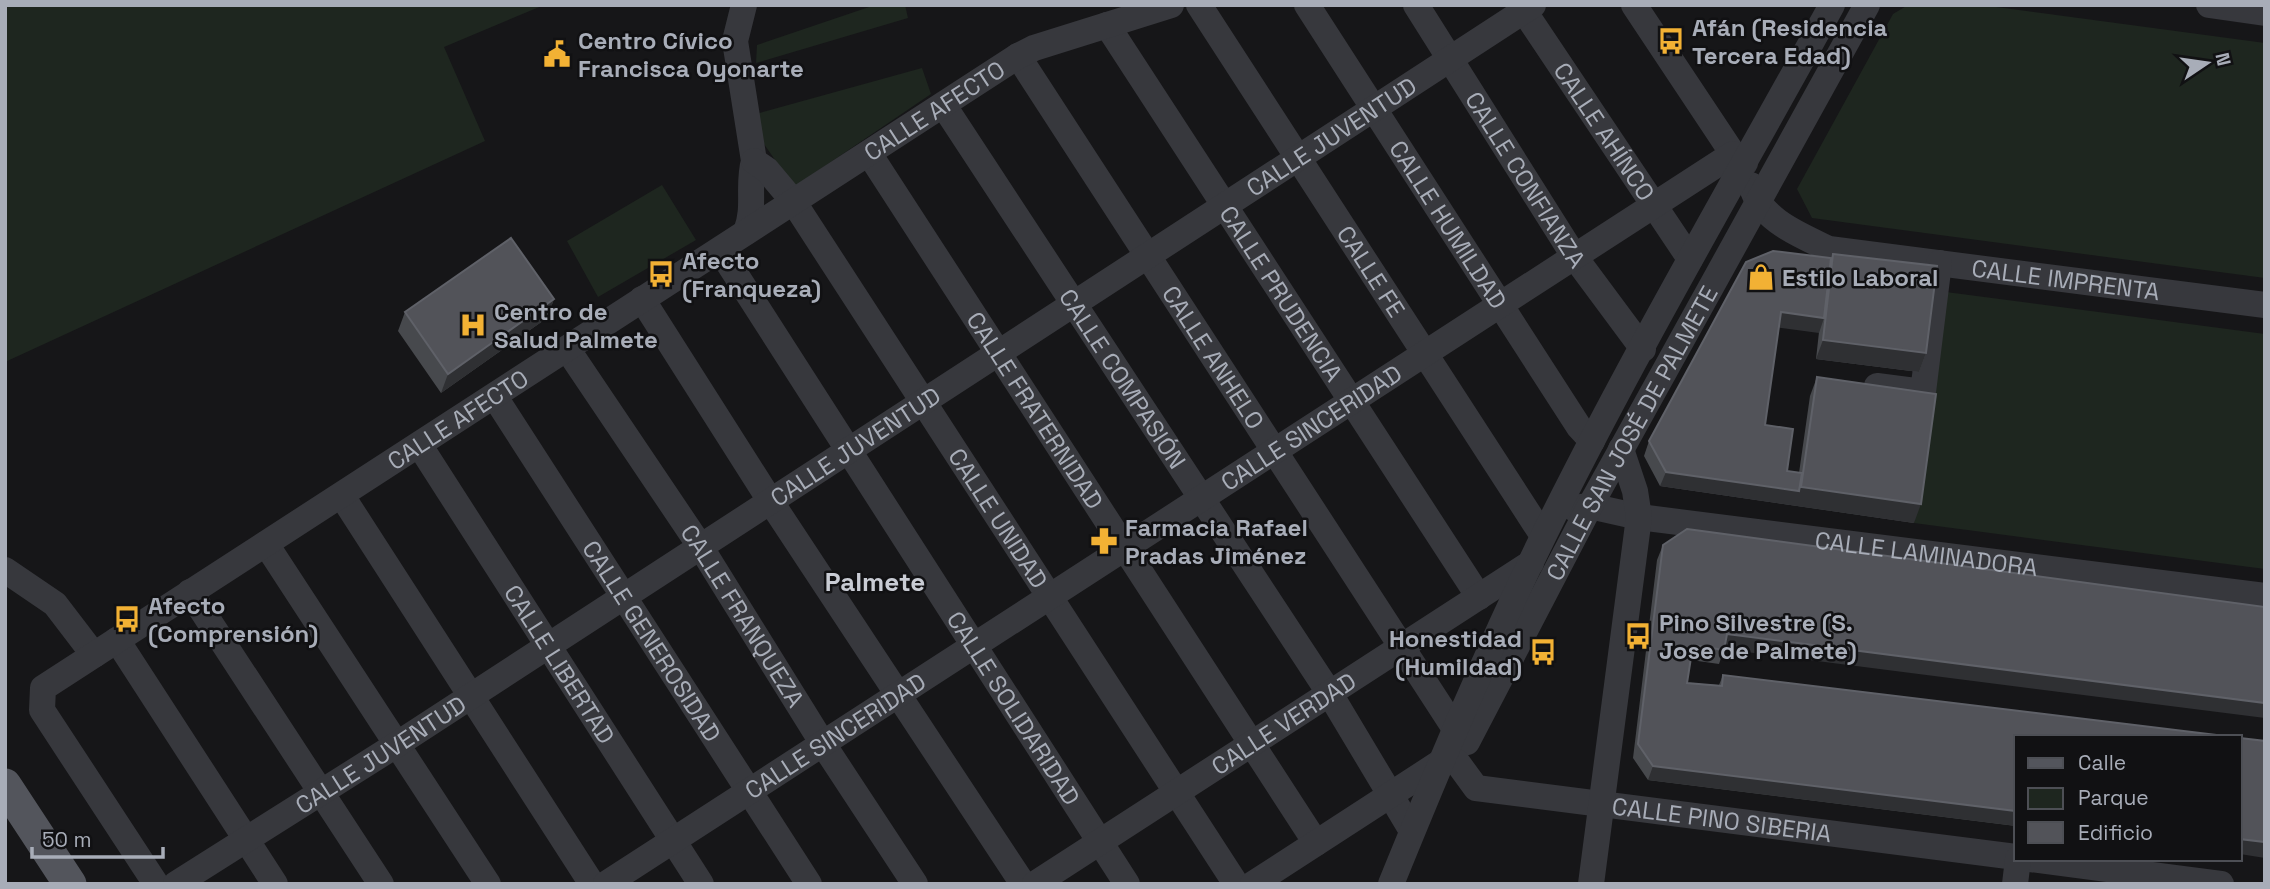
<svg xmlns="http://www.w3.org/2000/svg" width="2270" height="889" font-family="'Space Grotesk',sans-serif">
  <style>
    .green { fill: #1e261f }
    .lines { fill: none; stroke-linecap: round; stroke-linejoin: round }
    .minor { stroke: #37383d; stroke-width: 26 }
    .major { stroke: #53555c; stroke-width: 33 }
    .wall { fill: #47494d }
    .shaded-wall { fill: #2f3033 }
    .building { fill: #525359; stroke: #5f6168; stroke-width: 2 }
    .labels { text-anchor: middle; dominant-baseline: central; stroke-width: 5; stroke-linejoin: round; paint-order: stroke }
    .poi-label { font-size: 24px; font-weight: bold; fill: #a8adb8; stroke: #111113; text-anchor: start }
    .street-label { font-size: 24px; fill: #a8adb8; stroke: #111113 }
    .neighbourhood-label { font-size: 26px; font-weight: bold; fill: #c9ccd4; stroke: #111113 }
  </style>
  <rect width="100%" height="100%" fill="#161618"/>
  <path class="green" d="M5,5H544L444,47L485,141L5,362Z
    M875,5H905L908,18L756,63L757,45Z
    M1908,5H1981L2265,43V278L1812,218L1797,189L1893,14Z
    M922,68L931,94L794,187L745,117Z
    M662,185L696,240L598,297L567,241Z
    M1946,292L2265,334V569L1914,523Z"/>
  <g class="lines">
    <g class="minor">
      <path d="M744,5L735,41L754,161C747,185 756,207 746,232"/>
      <path id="s1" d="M1199,5L1543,536"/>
      <path id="s2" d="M1307,5L1579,427L1592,441"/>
      <path id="s3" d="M1416,5L1574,256L1643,349"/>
      <path id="s4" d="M1520,5L1690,259"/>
      <path d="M1634,5L1733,154L1745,163"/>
      <path d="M2209,5L2265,13"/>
      <path id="s5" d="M1107,25L1479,597"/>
      <path id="s6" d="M1018,56L1455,729"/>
      <path id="s7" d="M944,106L1330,694L1412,831"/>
      <path id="s8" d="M870,155L1316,843"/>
      <path id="s9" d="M754,161L767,170L793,201L1236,884"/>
      <path id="s10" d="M1751,185C1761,220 1798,234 1829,249L2265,305"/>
      <path id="s11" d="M720,250L1127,884"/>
      <path d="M642,299L771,502L1023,884"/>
      <path id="s12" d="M568,350L700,546L823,744L915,884"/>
      <path d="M1877,386L1923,392L1939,263"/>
      <path id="s13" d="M495,397L809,884"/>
      <path id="s14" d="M420,446L701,884"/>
      <path d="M342,496L592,884"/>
      <path id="s15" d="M1573,508L1590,506L1639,517L2265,596"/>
      <path d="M266,544L488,884"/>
      <path d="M5,570L55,604L94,655"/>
      <path d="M190,592L381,884"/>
      <path d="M117,640L275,884"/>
      <path id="s16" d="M1467,742L1590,506L1867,5"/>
      <path id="s17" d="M1457,762L1476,788L2016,857"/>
      <path d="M2030,859L2221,884"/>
      <path id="s18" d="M156,884L42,710L43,688L1018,56L1034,48L1171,5"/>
      <path id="s19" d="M176,884L396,745L1533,5"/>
      <path id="s20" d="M606,884L1733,154"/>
      <path id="s21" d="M1035,884L1531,563"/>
      <path d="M1253,884L1441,762"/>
      <path d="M1391,884C1439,766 1488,649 1544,535C1633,355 1735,181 1832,5"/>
      <path d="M1591,884L1639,517L1635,491L1621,449"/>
      <path d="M2015,884L2018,859"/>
    </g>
    <path class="major" d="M5,785L70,884"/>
  </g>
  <path class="wall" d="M1833,254L1926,353L1919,372L1816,359L1819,332L1779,327L1765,425L1787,471L1799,473L1810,396L1817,377L1914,523L1660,486L1644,456L1649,441L1831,258Z
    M554,299L547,318L441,393L398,331L405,312Z
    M1663,545L1724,649L1719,664L1691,660L1687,683L1719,685L1723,675L2016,737V826L1648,780L1633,758L1657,560Z"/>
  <path class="shaded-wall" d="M554,299L547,318L441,393L448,374Z
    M1781,312L1824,318L1819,333L1775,327Z
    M1823,340L1926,353L1919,372L1816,359Z
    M1666,472L1799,491L1801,487L1921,504L1914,523L1660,486Z
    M1727,634L2265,703V718L1722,649Z
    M1653,766L2016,811V826L1648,780Z
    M2240,839L2265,842V858L2240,854Z"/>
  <path class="building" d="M511,238L554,299L448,374L405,312Z
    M1773,251L1831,258L1824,318L1781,312L1765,425L1793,429L1787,471L1802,473L1799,491L1666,472L1649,441L1746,262Z
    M1833,254L1937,266L1926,353L1823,340Z
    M1817,377L1936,394L1921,504L1801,487Z
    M1687,529L2265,607V703L1727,634L1724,650L1693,645L1687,683L1722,686L1723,675L2233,737H2016V811L1653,766L1638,744L1663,545Z
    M2240,738L2265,741V842L2240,839Z"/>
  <defs>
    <symbol id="bus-bare" viewBox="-9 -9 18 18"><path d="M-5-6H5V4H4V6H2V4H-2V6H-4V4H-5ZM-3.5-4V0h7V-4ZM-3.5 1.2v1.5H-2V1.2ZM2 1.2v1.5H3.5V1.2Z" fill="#f2b134" stroke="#111113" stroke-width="2.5" paint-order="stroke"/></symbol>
    <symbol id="civic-bare" viewBox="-9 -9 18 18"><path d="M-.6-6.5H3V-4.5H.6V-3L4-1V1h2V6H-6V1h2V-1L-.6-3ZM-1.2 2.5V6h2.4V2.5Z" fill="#f2b134" stroke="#111113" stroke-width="2.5" paint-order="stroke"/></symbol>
    <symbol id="shop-bare" viewBox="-9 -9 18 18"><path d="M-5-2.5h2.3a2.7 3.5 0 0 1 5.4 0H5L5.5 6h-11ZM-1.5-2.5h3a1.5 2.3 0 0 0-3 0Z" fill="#f2b134" stroke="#111113" stroke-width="2.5" paint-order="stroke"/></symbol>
    <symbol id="hospital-bare" viewBox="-9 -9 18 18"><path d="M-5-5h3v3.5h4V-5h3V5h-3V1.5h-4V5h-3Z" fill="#f2b134" stroke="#111113" stroke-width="2.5" paint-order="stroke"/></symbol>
    <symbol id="pharmacy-bare" viewBox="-9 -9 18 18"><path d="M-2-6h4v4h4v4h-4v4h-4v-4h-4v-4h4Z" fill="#f2b134" stroke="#111113" stroke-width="2.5" paint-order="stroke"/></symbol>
  </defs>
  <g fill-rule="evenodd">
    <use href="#bus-bare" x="1652" y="22" width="38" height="38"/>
    <use href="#civic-bare" x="538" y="35" width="38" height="38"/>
    <use href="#bus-bare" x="642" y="255" width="38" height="38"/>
    <use href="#shop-bare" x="1742" y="258" width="38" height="38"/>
    <use href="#hospital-bare" x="454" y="306" width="38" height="38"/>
    <use href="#pharmacy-bare" x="1085" y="522" width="38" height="38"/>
    <use href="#bus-bare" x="108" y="600" width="38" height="38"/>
    <use href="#bus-bare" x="1619" y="617" width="38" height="38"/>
    <use href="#bus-bare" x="1524" y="633" width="38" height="38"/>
  </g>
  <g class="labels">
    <g class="poi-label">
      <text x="1692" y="27">Afán (Residencia<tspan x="1692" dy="28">Tercera Edad)</tspan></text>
      <text x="578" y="40">Centro Cívico<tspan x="578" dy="28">Francisca Oyonarte</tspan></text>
      <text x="682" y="260">Afecto<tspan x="682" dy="28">(Franqueza)</tspan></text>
      <text x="1782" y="277">Estilo Laboral</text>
      <text x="494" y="311">Centro de<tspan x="494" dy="28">Salud Palmete</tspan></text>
      <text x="1125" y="527">Farmacia Rafael<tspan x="1125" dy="28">Pradas Jiménez</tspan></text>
      <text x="148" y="605">Afecto<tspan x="148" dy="28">(Comprensión)</tspan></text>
      <text x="1659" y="622">Pino Silvestre (S.<tspan x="1659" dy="28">Jose de Palmete)</tspan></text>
      <text x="1522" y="638" text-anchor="end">Honestidad<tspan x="1522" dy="28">(Humildad)</tspan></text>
    </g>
    <g class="street-label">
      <text stroke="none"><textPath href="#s18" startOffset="1292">CALLE AFECTO</textPath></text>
      <text stroke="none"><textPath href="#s4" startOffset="152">CALLE AHÍNCO</textPath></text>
      <text stroke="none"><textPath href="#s19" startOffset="1376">CALLE JUVENTUD</textPath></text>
      <text stroke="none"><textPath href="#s3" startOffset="206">CALLE CONFIANZA</textPath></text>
      <text stroke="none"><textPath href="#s2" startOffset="261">CALLE HUMILDAD</textPath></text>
      <text stroke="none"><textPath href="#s1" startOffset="317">CALLE FE</textPath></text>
      <text stroke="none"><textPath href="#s10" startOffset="343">CALLE IMPRENTA</textPath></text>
      <text stroke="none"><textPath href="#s5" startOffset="320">CALLE PRUDENCIA</textPath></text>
      <text stroke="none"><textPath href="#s6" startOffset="359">CALLE ANHELO</textPath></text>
      <text stroke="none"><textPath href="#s7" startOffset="326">CALLE COMPASIÓN</textPath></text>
      <text stroke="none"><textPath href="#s8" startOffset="304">CALLE FRATERNIDAD</textPath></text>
      <text stroke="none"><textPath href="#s18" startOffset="724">CALLE AFECTO</textPath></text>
      <text stroke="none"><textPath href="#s20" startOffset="840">CALLE SINCERIDAD</textPath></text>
      <text stroke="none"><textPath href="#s16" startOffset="350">CALLE SAN JOSÉ DE PALMETE</textPath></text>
      <text stroke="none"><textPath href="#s19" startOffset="808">CALLE JUVENTUD</textPath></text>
      <text stroke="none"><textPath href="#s9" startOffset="434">CALLE UNIDAD</textPath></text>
      <text stroke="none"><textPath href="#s15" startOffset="357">CALLE LAMINADORA</textPath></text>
      <text stroke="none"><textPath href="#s12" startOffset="318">CALLE FRANQUEZA</textPath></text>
      <text stroke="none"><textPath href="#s13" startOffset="290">CALLE GENEROSIDAD</textPath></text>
      <text stroke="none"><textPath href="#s14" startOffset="259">CALLE LIBERTAD</textPath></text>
      <text stroke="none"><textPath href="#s11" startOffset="544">CALLE SOLIDARIDAD</textPath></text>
      <text stroke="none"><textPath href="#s21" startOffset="296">CALLE VERDAD</textPath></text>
      <text stroke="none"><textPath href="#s20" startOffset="273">CALLE SINCERIDAD</textPath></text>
      <text stroke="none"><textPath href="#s19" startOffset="242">CALLE JUVENTUD</textPath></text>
      <text stroke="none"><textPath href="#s17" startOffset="280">CALLE PINO SIBERIA</textPath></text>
    </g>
    <g class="neighbourhood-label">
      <text x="875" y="582">Palmete</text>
    </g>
  </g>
  <rect width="2270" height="889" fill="none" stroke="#a8adb8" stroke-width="14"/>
  <rect x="2014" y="735" width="228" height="126" fill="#111113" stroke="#4d4f55" stroke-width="2"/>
  <rect x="2028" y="758" width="35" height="10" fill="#53555c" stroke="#4d4f55" stroke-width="2"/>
  <text x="2078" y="770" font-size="21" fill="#a8adb8">Calle</text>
  <rect x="2028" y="788" width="35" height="21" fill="#1e261f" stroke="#4d4f55" stroke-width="2"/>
  <text x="2078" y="805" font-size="21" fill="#a8adb8">Parque</text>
  <rect x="2028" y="822" width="35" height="21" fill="#525359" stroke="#4d4f55" stroke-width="2"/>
  <text x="2078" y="840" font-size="21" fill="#a8adb8">Edificio</text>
  <g transform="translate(2207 63) rotate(77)" stroke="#111113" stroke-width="5" paint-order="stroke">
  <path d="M0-5L12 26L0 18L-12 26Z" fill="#a8adb8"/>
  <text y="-10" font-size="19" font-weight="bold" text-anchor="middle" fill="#a8adb8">N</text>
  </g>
  <path d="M32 847v10h131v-10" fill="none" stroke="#a8adb8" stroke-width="3.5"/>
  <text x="42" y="847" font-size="21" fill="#a8adb8" stroke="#111113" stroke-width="5" paint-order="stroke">50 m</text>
</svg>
